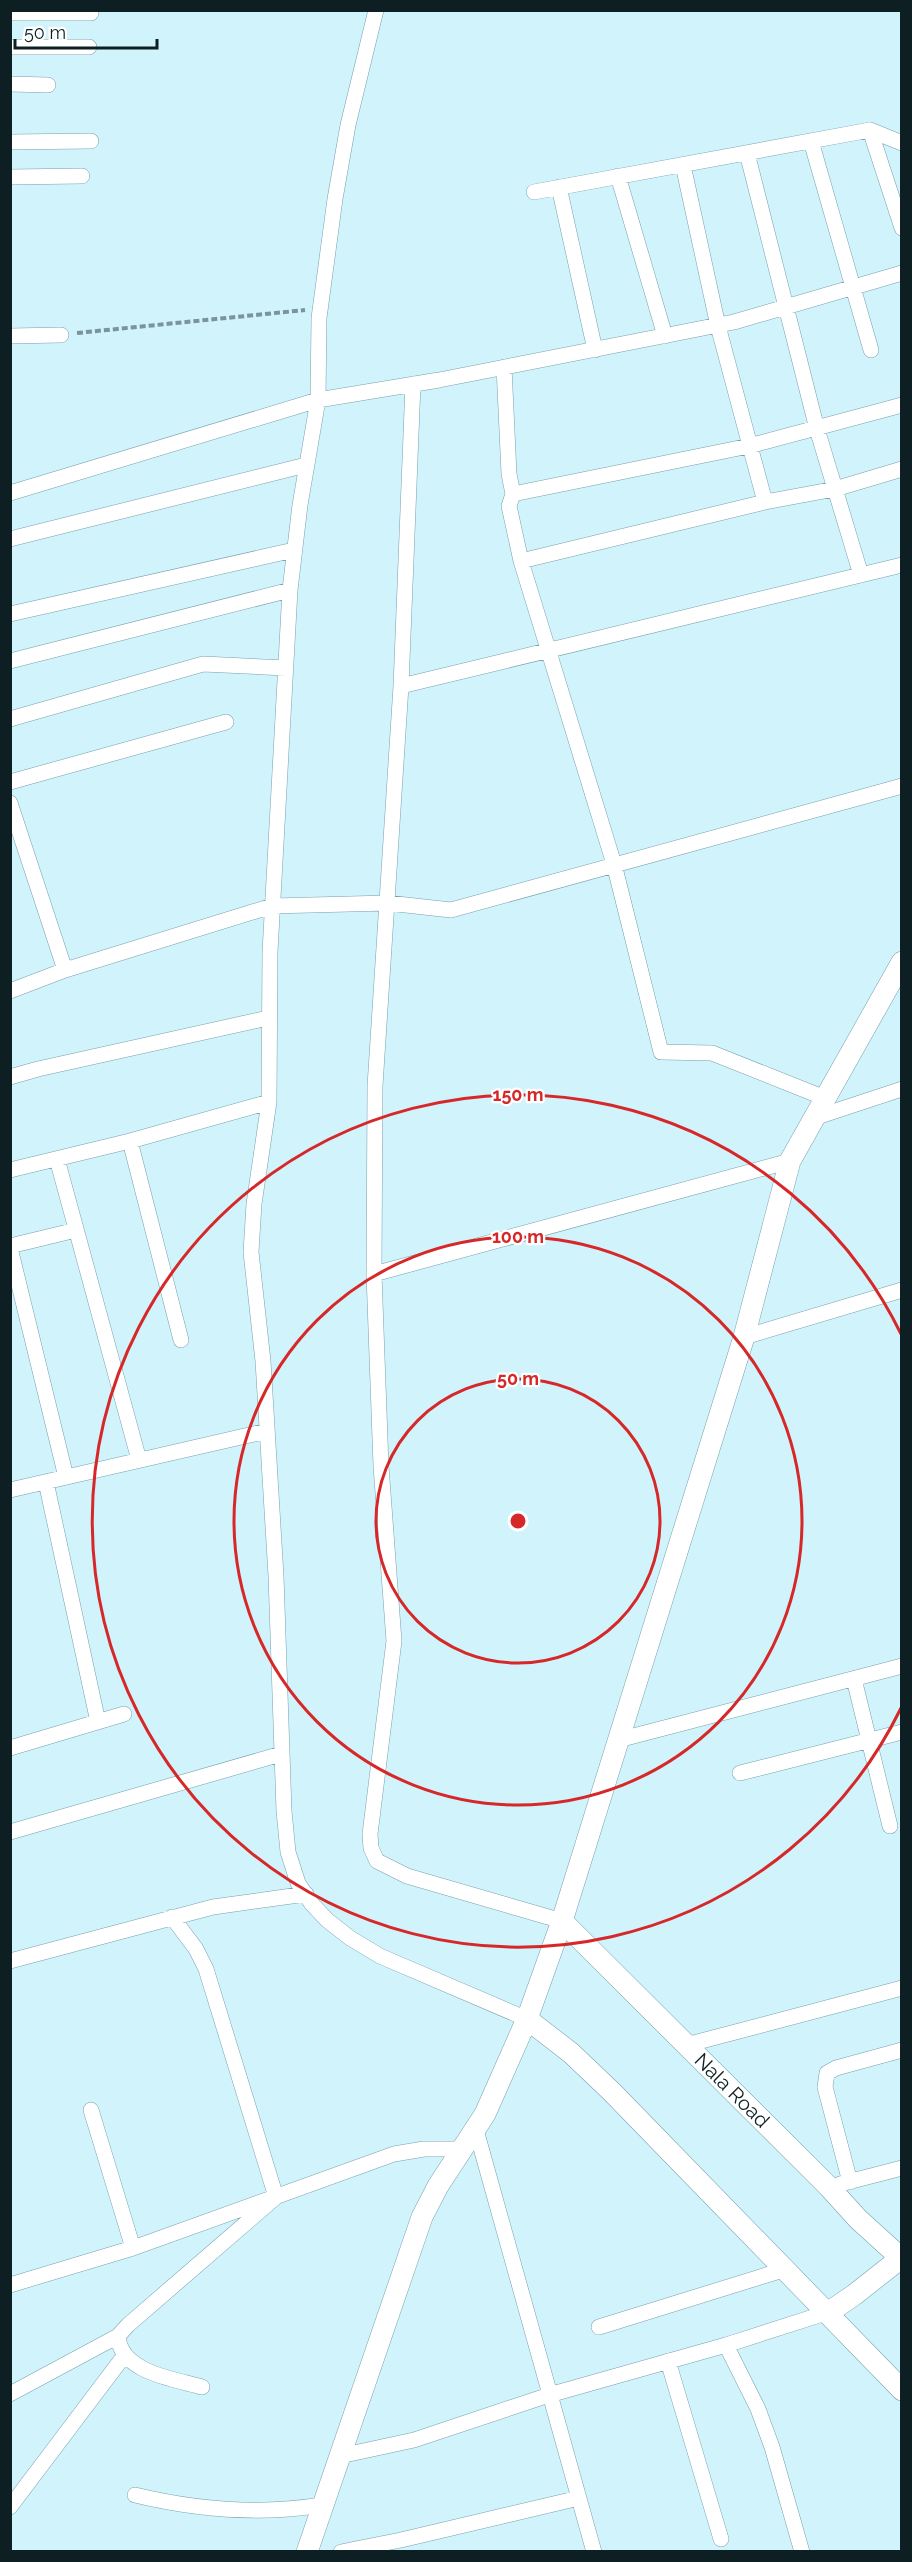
<svg xmlns="http://www.w3.org/2000/svg" width="912" height="2562" font-family="Raleway,sans-serif">
  <style>
    .lines { fill: none; stroke-linecap: round; stroke-linejoin: round }
    .street-casing { stroke: #78a1ac; stroke-width: 16 }
    .secondary-casing { stroke: #78a1ac; stroke-width: 22 }
    .path { stroke: #79949a; stroke-width: 4; stroke-dasharray: 6 3; stroke-linecap: butt }
    .street { stroke: #fff; stroke-width: 15 }
    .secondary { stroke: #fff; stroke-width: 21 }
    .ring { fill: none; stroke: #d62828; stroke-width: 3 }
    .labels { text-anchor: middle; dominant-baseline: central; stroke-width: 4.5; stroke-linejoin: round; paint-order: stroke }
    .street-label { font-size: 20px; fill: #0e1f23; stroke: #fff }
    .centre { fill: #d62828; stroke: #fff; stroke-width: 3 }
    .ring-label { font-size: 18px; text-anchor: middle; font-weight: bold; fill: #d62828; stroke: #fff; stroke-width: 4.5; stroke-linejoin: round; paint-order: stroke }
  </style>
  <rect width="100%" height="100%" fill="#d0f3fc"/>
  <g class="lines">
    <defs>
      <path id="street" d="M376,10L348,125L335,199L319,318L318,400L300,505L290,590L270,952L269,1102L254,1204L251,1252L263,1361L276,1576L284,1811L288,1852L298,1883L311,1903L327,1920L350,1938L380,1956L527,2019
        M10,13H91
        M10,47H89
        M10,84L48,85
        M870,130L902,228
        M811,141L871,350
        M10,142L91,141
        M747,153L817,429L861,575
        M683,165L718,326L765,502
        M618,176L665,336
        M10,177L82,176
        M559,187L595,350
        M534,192L870,130L902,143
        M10,336L61,335
        M504,367L509,474L513,494L509,506L521,561L614,864L661,1052L712,1053L825,1098
        M413,384L401,686L375,1086L374,1274L381,1466L394,1641L370,1834L371,1848L377,1861L407,1876L562,1921
        M10,493L318,400L439,380L734,322L902,273
        M513,494L749,446L902,405
        M10,539L306,465
        M521,561L765,502L835,489L902,469
        M10,614L294,550
        M10,661L290,590
        M401,686L902,565
        M10,719L203,664L286,668
        M10,782L226,722
        M10,803L65,970
        M10,991L65,970L272,906L388,903L451,910L902,786
        M10,1077L38,1069L268,1018
        M814,1118L902,1089
        M130,1141L181,1340
        M57,1159L139,1460
        M10,1170L130,1141L269,1102
        M10,1246L76,1230
        M10,1248L66,1477
        M374,1274L790,1161
        M744,1337L902,1290
        M46,1482L98,1722
        M10,1490L267,1431
        M854,1679L890,1826
        M618,1740L902,1666
        M10,1748L124,1714
        M740,1773L902,1732
        M10,1832L281,1754
        M172,1917L196,1949L206,1969L276,2197L128,2325L118,2336C120,2372 174,2379 202,2387
        M10,1961L213,1907L306,1894
        M686,2045L902,1988
        M91,2110L133,2248
        M476,2130L594,2552
        M850,2182L825,2087L827,2073L836,2068L902,2050
        M840,2184L902,2168
        M10,2285L133,2248L394,2154L424,2149H463
        M599,2327L786,2269
        M726,2345L758,2409L772,2447L802,2552
        M668,2361L721,2539
        M10,2394L118,2336
        M340,2456L414,2440L549,2395L726,2345L829,2312
        M135,2495C197,2510 259,2515 322,2505
        M10,2507L124,2356
        M341,2552L401,2540L579,2498"/>
      <g id="secondary">
        <path id="s1" d="M562,1921L829,2187L858,2219L902,2259"/>
        <path d="M527,2019L571,2053L612,2092L902,2390"/>
        <path d="M829,2312L854,2295L901,2258"/>
        <path d="M307,2552L422,2217L438,2186L485,2114L527,2019L562,1921L744,1337L790,1161L902,962"/>
      </g>
    </defs>
    <use href="#street" class="street-casing"/>
    <use href="#secondary" class="secondary-casing"/>
    <path class="path" d="M77,333L305,310"/>
    <use href="#street" class="street"/>
    <use href="#secondary" class="secondary"/>
  </g>
  <g class="ring">
    <circle cx="518" cy="1521" r="142"/>
    <circle cx="518" cy="1521" r="284"/>
    <path d="M901 1708A426 426 0 1 1 901 1334"/>
  </g>
  <g class="labels">
    <g class="street-label">
      <text stroke="none"><textPath href="#s1" startOffset="240">Nala Road</textPath></text>
    </g>
  </g>
  <circle cx="518" cy="1521" r="9" class="centre"/>
  <g class="ring-label">
    <text x="518" y="1101">150 m</text>
    <text x="518" y="1243">100 m</text>
    <text x="518" y="1385">50 m</text>
  </g>
  <rect width="912" height="2562" fill="none" stroke="#0e1f23" stroke-width="24"/>
  <path d="M15 39v9h142v-9" fill="none" stroke="#0e1f23" stroke-width="3"/>
  <text x="24" y="39" font-size="18" fill="#0e1f23" stroke="#ffffff" stroke-width="4.5" paint-order="stroke">50 m</text>
</svg>
